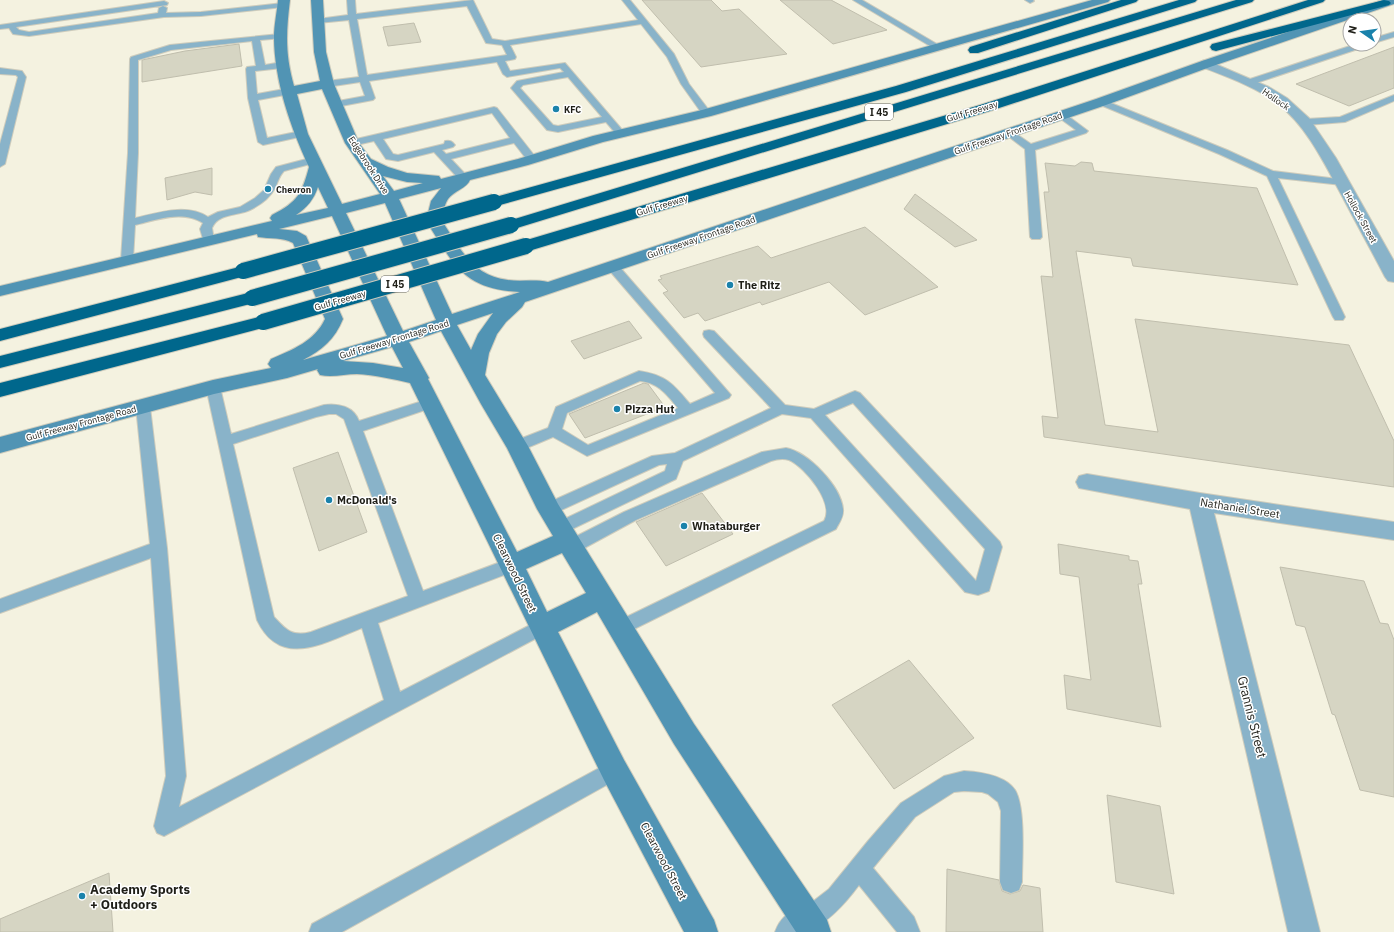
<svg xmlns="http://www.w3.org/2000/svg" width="1394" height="932" font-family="'IBM Plex Sans',sans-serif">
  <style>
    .building { fill: #d6d5c3; stroke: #c0bead }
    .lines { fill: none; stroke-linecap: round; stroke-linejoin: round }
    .service-casing { stroke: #ceccbc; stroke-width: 2 }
    .minor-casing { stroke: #ceccbc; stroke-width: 2 }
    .secondary-casing { stroke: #ceccbc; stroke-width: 2 }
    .motorway-casing { stroke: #ceccbc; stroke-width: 2 }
    .service { fill: #89b3c9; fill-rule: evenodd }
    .minor { fill: #89b3c9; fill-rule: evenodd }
    .secondary { fill: #5194b4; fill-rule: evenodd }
    .motorway { fill: #00678c; fill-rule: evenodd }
    .motorway-bridge-casing { stroke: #ceccbc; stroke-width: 18; stroke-linecap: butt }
    .motorway-bridge { stroke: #00678c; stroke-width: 16 }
    .poi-dot { fill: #1a82ab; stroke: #fff; stroke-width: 1.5 }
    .labels { text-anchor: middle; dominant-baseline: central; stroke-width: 3; stroke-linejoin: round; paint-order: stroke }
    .far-street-label { font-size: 9px; fill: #1f1f18; stroke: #fff }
    .far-poi-label { font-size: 9px; font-weight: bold; fill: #1f1f18; stroke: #fff; text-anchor: start }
    .shield { fill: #fff; stroke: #62625d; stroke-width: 1 }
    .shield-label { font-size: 10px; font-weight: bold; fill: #1f1f18 }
    .poi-label { font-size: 11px; font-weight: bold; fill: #1f1f18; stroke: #fff; text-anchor: start }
    .street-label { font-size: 11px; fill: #1f1f18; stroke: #fff }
    .near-street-label { font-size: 13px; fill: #1f1f18; stroke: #fff }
    .near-poi-label { font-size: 13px; font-weight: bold; fill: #1f1f18; stroke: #fff; text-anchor: start }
  </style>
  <rect width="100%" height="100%" fill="#f4f2e0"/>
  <path class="building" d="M642,0H711L722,11L739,9L787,54L701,67Z
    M780,0H831L887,30L833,44Z
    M414,23L421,42L388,46L383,27Z
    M239,44L242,66L142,82V60L185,51Z
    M1394,47V88L1349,106L1296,84Z
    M1081,162L1092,163L1094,171L1257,188L1298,285L1133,266L1131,258L1076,251L1105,425L1158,432L1135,319L1349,345L1394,441V487L1044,437L1042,416L1058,418L1041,276L1053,277L1044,192H1049L1045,163L1075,166Z
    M212,168V195L195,192L167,200L165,178Z
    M915,194L977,240L955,247L904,209Z
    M865,227L938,287L865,315L829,282L762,305L760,302L705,321L698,313L684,318L663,293L668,291L658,280L662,279L660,276L758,246L771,258Z
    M629,321L642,338L584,359L571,341Z
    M644,383L648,384L665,407L585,438L569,414Z
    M338,452L367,532L319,551L293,468Z
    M702,493L733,534L666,566L636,522Z
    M1058,544L1129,556V560L1138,561L1142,584H1138L1161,727L1067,709L1064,675L1091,680L1079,577L1060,574Z
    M1280,567L1364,581L1380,623L1388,624L1394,640V797L1360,790L1335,715L1332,714L1305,627L1296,625Z
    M909,660L974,738L894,789L832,705Z
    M1107,795L1160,806L1174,894L1116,882Z
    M947,869L999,880L1002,891L1010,894L1020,891L1023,885L1040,888L1043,932H946Z
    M109,873L113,932H0V919Z"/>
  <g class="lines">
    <defs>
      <path id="service" d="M347,0H355L356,14L473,0L492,39L505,41L638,20L622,0H630L674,54L689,84L711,113L709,115H703L681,84L667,57L641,24L510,45L516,57L515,59L505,61L510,71L565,63L624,132L626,134L624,136H618L606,122L558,132L547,130L511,88L517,81L564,72L560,68L507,77L503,74L497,62L369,81L375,98L373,100L336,107L333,106L331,104L333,102L365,96L360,82L327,87L323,84L327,81L359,77L349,20L318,23L314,21L318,19L348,15ZM467,6L486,43L502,45L507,55L367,75L357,19ZM568,77L602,117L558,126L553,125L520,88L523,85Z
        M853,0H862L942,47L941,49H935Z
        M1025,0H1033L1034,1L1030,3Z
        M164,1L168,3L167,5L16,27L19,30L29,32L158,13L159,8L163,6L167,8L166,13L201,12L283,3L287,5L283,7L201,16L164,17L29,36L13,34L9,28L0,29V25Z
        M1394,32V37L1374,43V38Z
        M280,34H283V38L260,40L265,65L282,62L286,65L282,68L255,71L257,94L290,88L295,91L290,94L258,100L267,138L301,131L306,134L304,136L263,145L258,142L248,98L246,69L247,67L256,66L252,41L171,50L138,60V153L135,218C158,213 186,203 208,217L218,212L240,207L255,198L264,190L271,174L276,167L314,157L319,160L318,162L284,171C279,176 278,182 275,188C270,198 260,205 250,210C238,216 218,213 212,228L214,240L212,242H204L200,229L203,223C182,210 157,220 135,225L133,260L131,262H123L121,260L128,153L130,59L131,57L170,45Z
        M1356,44H1368L1367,46L1250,85L1246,82L1247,80Z
        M0,68L22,71L26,77L5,164L0,167V144L18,77L16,75L0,74Z
        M1394,95V101L1345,122L1306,125L1301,122L1306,119L1340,117Z
        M1101,99L1227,150L1273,171L1346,180L1347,182L1342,185L1278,178L1345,317L1343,320H1335L1333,317L1267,176L1219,154L1098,104L1096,102Z
        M494,107L497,108L537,159L536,161H528L514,143L451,159L468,177L463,180L459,179L434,152L398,161L386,159L374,141L352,146L347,143L352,140ZM492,113L510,138L446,154L442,150L453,147L455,145C452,141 450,140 445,141L444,144L398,155L393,154L383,139Z
        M1061,112L1064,113L1088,131L1086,133L1035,150L1042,237L1040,239H1032L1030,237L1025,149L1004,133L1006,131H1012L1031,144L1076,130L1058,117L1056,115Z
        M613,263L617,264L731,395L729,398L587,456L553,437L522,450L517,451L512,450L510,446L512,442L548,428L556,407L639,371C666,375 673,384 690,404L715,393L609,270L607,267L609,264ZM640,381C659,383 667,395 678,408L588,445L562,429L567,413Z
        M709,330L714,331L785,405L814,409L850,393L855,391L860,393L1000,542L1002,547L989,591L978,595L965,592L811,418L782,414L683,461L676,479L566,532L560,534L554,532L552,528L554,524L665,471L667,464L659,465L555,513L549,515L543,513L541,509L543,505L652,456L675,453L771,408L704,337L703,334L704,331ZM853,403L985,549L976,581L825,415Z
        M213,382L218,384L220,387L231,434L324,405C339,403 354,407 359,421L432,398L437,400L439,403L437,406L363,431L423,591L511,558L517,560L519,565L517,570L378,623L400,692L536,622L542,619L548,622L551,627L548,632L164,836L157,833L154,826L166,776L151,558L0,613V599L150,544L136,407L138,404L143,402L148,404L150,407L167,548L186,776L179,807L384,700L362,628C325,642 281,670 257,620L206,387L208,384ZM329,414H336L344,419L408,596L311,632C292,637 286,630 274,617L233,444L316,417Z
        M786,448C808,452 841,486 843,509C844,517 839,523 836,529L626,633L620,636L614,633L611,628L614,623L824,521C835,503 805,467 789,460C783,458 777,459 771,461L636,520L577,552L571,554L565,552L563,547L565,542L624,512L762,452Z
        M614,760L621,763L624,770L621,777L342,932H309L312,924Z
        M964,771C980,772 1005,775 1015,790C1026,808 1022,859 1022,882L1019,890L1011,893L1003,890L1000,882L1001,811L998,802L988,794L982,792L964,791L954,792L915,817L873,868L914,917L920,932H897L859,885C845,904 828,923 806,932L798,929L795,921L798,913L829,889L868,841L901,803L944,776Z"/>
      <path id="minor" d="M1206,60L1269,87L1287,98L1309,118L1336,158L1394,261V282L1388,281L1385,277C1371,250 1356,223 1342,196C1324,163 1308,128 1278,104C1256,87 1227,77 1202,67L1200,64L1202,61Z
        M1087,474L1200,493L1394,522V540L1214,513L1320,932H1288L1190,509L1079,488L1076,482L1079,476Z
        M806,905L818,909L822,921L818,932H775C781,916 790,911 806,905Z"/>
      <path id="secondary" d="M278,0H290C286,33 285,54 294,86L320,81L314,52L311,0H323L326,52L334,84L359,143L371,159L388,167L407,173L439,176L441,179L518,159L593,136L702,110L1092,0H1110L1108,2L711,116L603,142L528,165L470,180C467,188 454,191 448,199C444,205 443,214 442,221C460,248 472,276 508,280C521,282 535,279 548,282L1096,99L1202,61L1383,0H1394V4L1210,67L1106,105L525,302L522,307L506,322L497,334L489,353L485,375L528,446L558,504L694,724L827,920L831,932H796L674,744L597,612L558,632L624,760L714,920L718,932H684L604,780L410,383C393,379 375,375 357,374C345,374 332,378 320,375L317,370L318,369L287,378L214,394L0,453V437L213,380L271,368L268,364L271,359C292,350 315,341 325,319L293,243C282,237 270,239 258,237L257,234L0,296V286L272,221L270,218L272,215C298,202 302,193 309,167C291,129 274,80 274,37C274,25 277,12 278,0ZM322,89L345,143L380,194L342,204L308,134L297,94ZM383,176L407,182L423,183L394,191ZM318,187L328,208L296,215C307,208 314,199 318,187ZM441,188L431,201L426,221C454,264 462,289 520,292L452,314L399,199ZM385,203L436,320L403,331L346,213ZM332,216L387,336L303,360C322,350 335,339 343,319L306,236L297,231L279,229ZM493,313L478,334L471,350L457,325ZM441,331L481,404L507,448L537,509L553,536L517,552L428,379L429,378L409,342ZM392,347L403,368L373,363L343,361ZM562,553L586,593L547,612L526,569Z"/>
      <path id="motorway" d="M1121,0H1138L1136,2L978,53H970L968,50L970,47Z
        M1179,0H1197L1195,2L906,92L500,205L494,207L488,205L486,202L488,199L896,86Z
        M1236,0H1254L1252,2L517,228L511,230L505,228L503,225L505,222Z
        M1308,0H1325L1323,2L990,111L532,250L526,251L520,250L518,246L520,242L980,105Z
        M1384,0L1389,1L1391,3L1389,5L1216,51L1212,50L1210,47L1212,44Z
        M243,266L249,267L252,271L249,275L0,341V329Z
        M252,292L258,294L261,298L258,302L0,368V356Z
        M263,316L270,318L272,322L270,326L0,397V383Z"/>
    </defs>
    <use href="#service" class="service-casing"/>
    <use href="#minor" class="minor-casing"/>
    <use href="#secondary" class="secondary-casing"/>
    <use href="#motorway" class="motorway-casing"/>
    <use href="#service" class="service"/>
    <use href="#minor" class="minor"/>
    <use href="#secondary" class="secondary"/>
    <use href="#motorway" class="motorway"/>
    <defs>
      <path id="motorway-bridge" d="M243,271L494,202
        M252,298L511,225
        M263,322L526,246"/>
    </defs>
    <use href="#motorway-bridge" class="motorway-bridge-casing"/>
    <use href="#motorway-bridge" class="motorway-bridge"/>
  </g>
  <g class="poi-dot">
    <circle cx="556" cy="109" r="4"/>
    <circle cx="268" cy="189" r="4"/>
    <circle cx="730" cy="285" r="4"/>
    <circle cx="617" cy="409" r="4"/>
    <circle cx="329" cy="500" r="4"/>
    <circle cx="684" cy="526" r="4"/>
    <circle cx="82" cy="896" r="4"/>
  </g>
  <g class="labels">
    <g class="far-street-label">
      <text transform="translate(1276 99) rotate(35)">Hollock</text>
      <text transform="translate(972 111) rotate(-17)">Gulf Freeway</text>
      <text transform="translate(1008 133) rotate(-19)">Gulf Freeway Frontage Road</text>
      <text transform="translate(369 165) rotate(57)">Edgebrook Drive</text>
      <text transform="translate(662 205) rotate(-17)">Gulf Freeway</text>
      <text transform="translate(1361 217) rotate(61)">Hollock Street</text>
      <text transform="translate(701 237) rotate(-19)">Gulf Freeway Frontage Road</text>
      <text transform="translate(340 300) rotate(-16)">Gulf Freeway</text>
      <text transform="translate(394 339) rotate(-17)">Gulf Freeway Frontage Road</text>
      <text transform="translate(81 423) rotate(-15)">Gulf Freeway Frontage Road</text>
    </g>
    <g class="far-poi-label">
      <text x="564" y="109">KFC</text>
      <text x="276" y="189">Chevron</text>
    </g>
    <g class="shield">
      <rect x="865" y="104" width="28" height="16" rx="3"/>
      <rect x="381" y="276" width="28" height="16" rx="3"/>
    </g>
    <g class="shield-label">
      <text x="879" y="112">I 45</text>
      <text x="395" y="284">I 45</text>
    </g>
    <g class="poi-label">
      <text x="738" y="285">The Ritz</text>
      <text x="625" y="409">Pizza Hut</text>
      <text x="337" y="500">McDonald's</text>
      <text x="692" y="526">Whataburger</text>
    </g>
    <g class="street-label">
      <text transform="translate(1240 508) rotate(9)">Nathaniel Street</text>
      <text transform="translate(515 573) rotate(64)">Clearwood Street</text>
      <text transform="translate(664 861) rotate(62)">Clearwood Street</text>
    </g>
    <g class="near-street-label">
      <text transform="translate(1252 717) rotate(76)">Grannis Street</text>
    </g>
    <g class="near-poi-label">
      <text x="90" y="889">Academy Sports<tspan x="90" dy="15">+ Outdoors</tspan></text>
    </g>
  </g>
  <g transform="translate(1362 32) rotate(283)"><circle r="19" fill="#ffffff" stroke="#a5a5a3"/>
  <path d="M0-3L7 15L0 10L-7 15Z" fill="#1a82ab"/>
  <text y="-6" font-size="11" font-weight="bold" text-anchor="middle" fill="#1f1f18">N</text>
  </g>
</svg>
